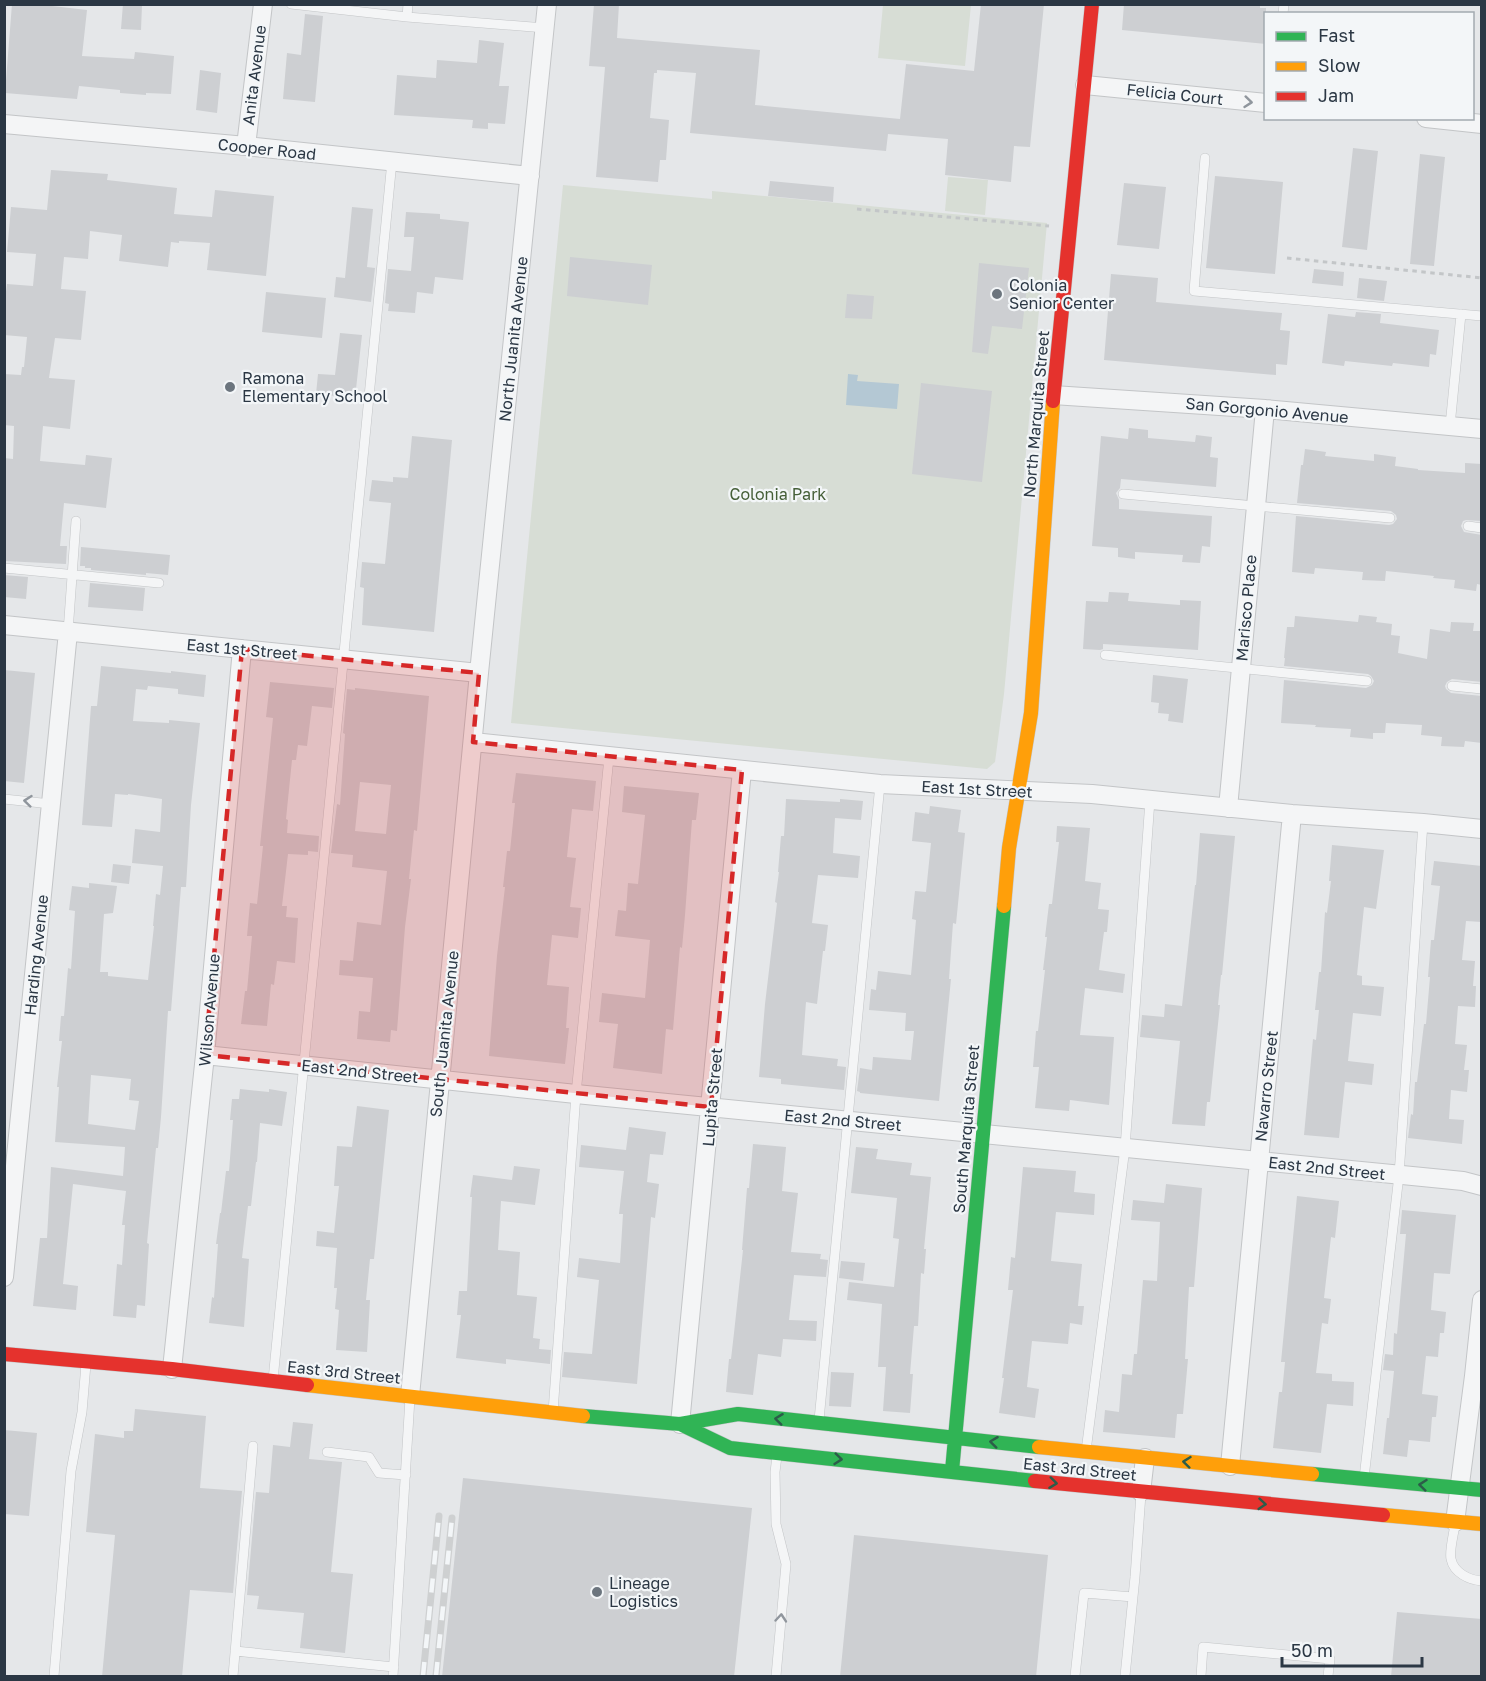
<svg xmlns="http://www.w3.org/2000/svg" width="1486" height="1681" font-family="'Golos Text',sans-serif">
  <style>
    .green { fill: #d7ddd5 }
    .water { fill: #b4c8d4 }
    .building { fill: #cdcfd2; fill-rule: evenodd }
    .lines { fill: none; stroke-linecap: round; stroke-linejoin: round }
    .lane-casing { stroke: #c3c5c7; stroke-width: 10 }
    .street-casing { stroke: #c3c5c7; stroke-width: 20 }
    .fast-casing { stroke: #c3c5c7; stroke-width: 15 }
    .slow-casing { stroke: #c3c5c7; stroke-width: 15 }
    .jam-casing { stroke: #c3c5c7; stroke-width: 15 }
    .path { stroke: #c3c6c8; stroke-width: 3; stroke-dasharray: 4.5 4.5; stroke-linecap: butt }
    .lane { stroke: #f4f5f6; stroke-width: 9 }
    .street { stroke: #f4f5f6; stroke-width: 18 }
    .fast { stroke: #30b455; stroke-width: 14 }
    .slow { stroke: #ff9f0a; stroke-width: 14 }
    .jam { stroke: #e5322d; stroke-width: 14 }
    .rail-casing { stroke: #ced0d1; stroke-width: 7 }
    .rail { stroke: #f3f6f8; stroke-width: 4.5; stroke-dasharray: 14; stroke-linecap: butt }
    .oneway { stroke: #90969d }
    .oneway2 { stroke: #2c5c49 }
    .marked { fill: #d62828; fill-opacity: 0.2; stroke: #d62828; stroke-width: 4.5; stroke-dasharray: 12 8; stroke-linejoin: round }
    .poi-dot { fill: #6c757e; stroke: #f3f6f8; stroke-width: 2 }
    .labels { text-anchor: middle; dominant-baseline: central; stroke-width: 4.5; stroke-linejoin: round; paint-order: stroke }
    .street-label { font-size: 16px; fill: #2b3744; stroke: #f3f6f8 }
    .poi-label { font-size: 16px; fill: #2b3744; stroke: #f3f6f8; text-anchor: start }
    .park-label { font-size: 16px; fill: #455f38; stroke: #f3f6f8 }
  </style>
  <rect width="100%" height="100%" fill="#e5e7e9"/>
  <path class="green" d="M883,5H971L965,66L878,58Z
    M948,177L988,180L985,215L945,211Z
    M563,185L712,199V191L1047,223L1004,694L995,762L987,769L511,723Z"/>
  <path class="water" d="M848,374L858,375L857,381L899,384L897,409L846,405Z"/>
  <path class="building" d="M12,4H35L87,10L82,56L134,59L135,52L174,56L171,94L146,93V95L120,93V90L79,86L77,99L5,93Z
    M123,4L142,5L141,30L121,29Z
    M594,4H619L617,38L760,50L755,105L900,119L906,64L974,71L981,4H1044L1030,147L1014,146L1011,182L945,175L948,139L888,134L886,151L690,133L696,73L657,70V73H654L650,118L669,120L666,160H660L658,182L596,177L605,67L589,66Z
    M1124,4H1260V8H1266V44L1122,30Z
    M305,14L323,16L315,102L283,99L287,53L301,55Z
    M479,40L504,43L499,86H509L505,124L488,123V129L472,128L473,120L394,115L397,75L436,78L437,60L477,63Z
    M200,70L221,73L217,113L196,110Z
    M1353,148L1378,151L1367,250L1342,247Z
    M1420,154L1445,157L1434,266L1410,264Z
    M51,170L108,174L107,180L177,188L174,214L212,217L215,190L274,196L266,276L207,270L210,243L179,241V243L171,242L168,267L119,261L122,235L90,231L88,259L64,257L61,289L86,291L81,340L55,338L49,378L75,380L70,429L43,426L40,461L85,465L86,455L112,458L106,508L64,503L60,546H67L66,564L4,561V458L13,459L14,426L4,425V374L21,375L22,367H24L27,337L4,335V307L7,284L33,286L36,254L7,252L11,207L47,210Z
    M1215,176L1283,182L1275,274L1206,268Z
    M770,181L834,187L833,202L768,196Z
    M1124,183L1166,187L1159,249L1117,245Z
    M352,207L373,209L367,267L375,268L371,302L334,297L336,277L345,278Z
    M406,212L440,214V219L469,222L463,280L435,277L433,294L417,292L415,313L388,311L389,304L385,303L388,269L411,271L414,237H404Z
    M570,257L652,265L648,305L567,296Z
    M979,263L1029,268L1022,329L992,326L988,354L972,352Z
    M1314,269L1344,272L1343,286L1312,283Z
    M1111,274L1158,278L1156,302L1282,313L1280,330L1290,331L1287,365L1276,364V375L1104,360Z
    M1359,278L1387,281L1384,301L1357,298Z
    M266,292L326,298L322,338L262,332Z
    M847,294L874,296L872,319L845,318Z
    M1356,312L1381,314L1380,323L1439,330L1436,355L1430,354L1429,367L1393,363L1392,366L1345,361L1344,366L1322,363L1328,314L1355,317Z
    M340,333L362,335L355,398L316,394L318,374L335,375Z
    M921,383L992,391L982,482L912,474Z
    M1129,428L1148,430V438L1195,442L1196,435L1212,437L1210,457L1218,458L1216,487L1121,479L1120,488L1116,493L1119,500V509L1212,516L1210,547L1202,546L1200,563L1182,562L1183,555L1135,552V559L1118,557V548L1092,546L1101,436L1128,439Z
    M412,436L452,440L434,632L362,625L364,588L360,587L362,562L385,564L391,503L369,501L372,480L393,482V477L408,478Z
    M1305,449L1326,452L1325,456L1374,461V454L1396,457L1395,466L1418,469V470L1465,473V463L1482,464V521L1466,520L1463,521L1461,526L1464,532L1482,535V585L1477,584L1476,591L1454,588L1455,580L1433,578L1434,576L1386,571L1385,581L1362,580L1363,572L1315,568L1314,574L1292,572L1296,516L1389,525L1393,524L1397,519L1396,515L1391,511L1297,503L1301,465H1303Z
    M81,547L170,555L168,575L146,573V575L91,570V568H85V566H80Z
    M4,575L28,577L26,599L4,597Z
    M90,583L145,588L143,611L88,607Z
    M1109,592L1129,593L1128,601L1180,605V600L1201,601L1198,650L1103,644V649L1100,650L1083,649L1086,601L1108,602Z
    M1359,615L1377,617L1376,622L1392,624L1391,635L1400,636L1398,653L1427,659L1430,629L1450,632L1451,622L1474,623L1473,631H1482V682L1452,679L1447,682L1445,686L1446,689L1451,693L1482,696V743L1465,741L1464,747L1441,746L1442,737L1421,735L1422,725L1386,723L1385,733H1373V739L1350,737L1351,729L1315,727L1316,725L1281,723L1284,680L1366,688L1372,685L1374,681L1371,676L1368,674L1284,666L1285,658H1284L1287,627H1294L1295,616L1358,622Z
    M101,666L171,673V671L206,675L204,697L178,694V689L148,686L147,690L136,689L133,721L169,723V720L200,723L191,805L186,887H181L171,1011H168L161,1117L158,1148H156L147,1243L149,1244L145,1306L137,1305L136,1318L113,1316L117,1264L122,1265L125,1225H122L126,1191L73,1184L63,1284L78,1286L76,1310L33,1306L40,1238H47L51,1167L123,1176L125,1147L55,1142L59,1087H57L62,1041H59L61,1016H64L68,968L71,969L75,911L69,910L72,886L89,888V883L117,886L113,913L104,914L100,972H108V976L148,980L154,926H153L156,894L160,895L163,866L132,863L135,829L160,832L162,799L128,794V795L115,794L112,827L82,825L91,706H97ZM91,1075L131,1079L129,1100L139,1101L135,1130L88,1124Z
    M4,670L35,673L24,783L4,781Z
    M1153,675L1188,679L1183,723L1168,721L1169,714L1158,713L1159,703L1151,702Z
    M270,682L334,688L332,708L312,706L307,746L298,745L296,760H292L286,819L288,820L287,833L319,836L318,852L308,851V855L288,854L282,906H287L286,917L298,918L295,963L277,961L274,985L271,984L267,1026L241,1024L245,991H247L252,936H247L250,903L257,904L263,846H260L273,718L266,717Z
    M355,688L429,696L417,831L414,830L409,879H411L405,927L397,1031L391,1030L390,1042L357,1039L359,1011L370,1012L373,978L339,975L340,960L353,961L357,922L381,925L387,871L352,867L353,855L331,853L337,804L340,805L345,734L343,733L347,689L355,690ZM360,782L391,785L386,834L355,831Z
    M516,773L596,781L593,811L572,809L567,857L576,858L570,907L581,908L578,938L552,935L547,985L569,987L566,1028H569L565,1064L489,1056L497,956L505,887H503L507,851H510L515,803H512Z
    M624,786L699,793L696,820H692L685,915L682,948L680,947L673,1030L666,1029L662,1074L613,1068L618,1024L599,1022L602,993L645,998L650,940L615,936L618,910L626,911L628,883L638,884L645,815L622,812Z
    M786,799L840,802V799L863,801L861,820L835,818L833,853L860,856L858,878L818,875L812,923L828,925L825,951H823L817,1004L806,1002L802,1055L838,1059L837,1066L846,1067L844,1090L781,1084V1079L759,1077L765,1004L777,903L775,902L779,872H778L781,836H784Z
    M930,806L961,810L958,832L965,833L956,924L953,923L949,979H951L939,1101L860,1093V1092L857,1091L860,1068L872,1070L873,1057L911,1060L914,1031H905L906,1013L869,1010L871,989L876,990L878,971L911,975L916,920L912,919L915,891L926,892L931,843L912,841L915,812L929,814Z
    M1057,826L1090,828L1085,881L1101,883L1098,909L1109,910L1107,932H1104L1099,970L1125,974L1123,993L1085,988L1080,1035L1114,1037L1109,1105L1070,1100L1069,1111L1035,1108L1039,1067H1033L1036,1031H1038L1045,970H1043L1047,937H1045L1049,904H1052L1059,842H1056Z
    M1200,833L1235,836L1222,975H1221L1218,1005H1220L1216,1043L1210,1102H1207L1205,1126L1172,1124L1180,1041L1140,1037L1142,1015L1164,1017L1165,1004L1182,1006L1195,885H1196Z
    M1332,845L1384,850L1376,909L1364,907L1357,975L1362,976V985L1384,987L1381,1016L1353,1013L1348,1061L1374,1064L1372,1085L1345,1082L1339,1138L1304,1135L1313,1039L1316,1040L1319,1010H1315L1319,972H1321L1325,912L1327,913L1331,881H1329Z
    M1434,861L1482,866V922L1466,921L1462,960L1475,961L1473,986H1476L1475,1007L1458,1006L1455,1044L1467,1045L1464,1070H1469L1467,1092L1451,1090L1449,1119L1464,1120L1462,1144L1408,1138L1411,1114L1413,1115L1415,1082H1417L1424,1024H1426L1430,977H1428L1431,940H1434L1440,886L1431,885Z
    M113,864L131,866L129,884L111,882Z
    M240,1089L269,1092V1089L287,1092L282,1126L260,1123L257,1162H256L251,1206H248L242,1258L249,1259L244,1327L209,1323L212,1297L214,1298L218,1244H216L220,1213H221L226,1171H229L233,1120H230L232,1099H239Z
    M357,1106L389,1110L374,1259H370L366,1300H370L367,1352L336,1350L339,1310L335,1309L337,1288H334L337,1248L316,1246L317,1231L334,1233L339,1186H334L337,1146L352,1147Z
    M629,1127L666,1132L663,1155L650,1154L647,1182L659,1184L655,1218L651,1217L637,1384L562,1377L564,1352L592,1354L599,1280L577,1277L579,1258L620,1263L623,1214H619L624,1171L579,1167L581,1145L626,1150Z
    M753,1144L786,1147L782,1191L798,1193L791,1252L821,1254L820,1259L828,1260L826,1277L794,1275L789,1320L817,1321L816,1341L783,1339L781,1357L758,1354L753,1395L726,1392L729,1359H731L734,1333L743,1250H742L745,1213L747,1188H749Z
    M856,1147L878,1149L876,1159L912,1163L910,1175L931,1177L924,1249H926L924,1274L921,1273L918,1326H914L910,1374H913L910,1413L883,1411L886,1367H878L882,1304L847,1300L849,1282L894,1287L899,1239L893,1238L897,1198L851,1193Z
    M514,1166L540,1169L535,1205L501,1201L498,1250L520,1252L517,1295L537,1297L533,1338L540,1339L539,1349L551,1350L550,1364L506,1359V1364L456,1358L461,1315H457L459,1291H467L472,1197H470L473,1175L512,1180Z
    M1023,1167L1076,1171L1074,1192L1095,1194L1094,1215L1056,1212L1051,1261L1082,1264L1078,1306H1084L1082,1325L1070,1323L1068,1344L1032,1341L1027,1387L1039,1389L1035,1418L999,1413L1004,1378H1002L1013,1290H1008L1011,1257L1015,1258Z
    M1166,1184L1202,1188L1194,1287H1189L1185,1359H1188L1183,1414H1177L1175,1438L1103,1432L1105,1410L1119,1412L1122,1374L1132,1375L1134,1354H1137L1143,1280L1157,1281L1160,1222L1131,1220L1133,1200L1164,1203Z
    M1297,1196L1339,1201L1335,1238L1331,1237L1324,1298L1331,1299L1328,1324L1322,1323L1316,1373L1332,1374V1381L1354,1382L1353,1406L1327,1404L1321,1453L1273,1448L1279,1392H1282L1285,1362H1281Z
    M1402,1210L1456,1215L1450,1274L1434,1273L1431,1310L1446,1312L1444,1333H1440L1438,1357L1426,1356L1422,1394L1438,1396L1436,1417H1432L1430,1442L1409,1440L1407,1457L1383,1454L1387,1418H1389L1394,1371L1383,1370L1385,1354L1393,1355L1394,1333L1397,1334L1406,1234H1400Z
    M841,1261L865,1263L863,1281L839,1278Z
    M831,1372L854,1373L851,1407L829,1406Z
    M135,1409L206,1416L200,1488L242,1491L233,1593L190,1590L182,1677H102L115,1535L86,1532L95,1434L124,1438V1431H133Z
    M293,1422L313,1424L309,1459L342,1462L331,1572L353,1574L345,1653L300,1648L304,1613L257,1609L259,1596L247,1595L256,1492L269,1493L273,1445L290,1447Z
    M4,1430L37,1433L29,1516L4,1514Z
    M463,1478L752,1508L734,1677H442Z
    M854,1535L1048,1555L1036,1677H840Z
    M1397,1612L1482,1619V1677H1391Z"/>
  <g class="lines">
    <defs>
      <path id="lane" d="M291,4L407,17L545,28
        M1283,14L1284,4
        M407,17L408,4
        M1205,158L1194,291L1482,316
        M1450,426L1461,314
        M1123,494L1390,518
        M1468,526L1482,528
        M4,568L159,583
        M68,632L76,521
        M1105,655L1367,681
        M1452,686L1482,689
        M4,799L51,804
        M273,1380L392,161
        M553,1412L576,1094L609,757
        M819,1420L880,784
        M1086,1451L1125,1148L1150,800
        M327,1452L369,1457L379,1473L406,1475
        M1364,1478L1399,1175L1423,823
        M1455,1524C1454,1533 1449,1551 1451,1559C1454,1573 1469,1580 1482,1581
        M235,1651L394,1667
        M54,1676L71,1471L82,1412L86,1364
        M233,1676L253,1446
        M393,1676L410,1398
        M776,1676L786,1564L776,1524L775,1472L777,1456
        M1075,1676L1084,1593L1133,1597
        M1125,1676L1135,1577L1141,1494
        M1201,1676L1203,1647L1330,1659L1328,1676"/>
      <path id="street" d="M1085,85L1266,103
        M1426,118L1482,124
        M4,124L246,146L530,176
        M246,146L263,4
        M1053,395L1265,409L1482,429
        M4,625L479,673
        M473,742L880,784L1092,794L1292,814L1423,823L1482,829
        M1228,808L1265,409
        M205,1055L576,1094L1463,1181L1482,1186
        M4,1277L68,632
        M172,1369L205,1055L242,649
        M410,1396L479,673L547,4
        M680,1424L742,770
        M1230,1466L1292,814
        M1141,1492L1145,1458
        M1455,1522L1474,1376L1482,1300"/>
      <path id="fast" d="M583,1416L680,1424L738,1414L1039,1447
        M680,1424L730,1448L1035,1481
        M952,1471L1004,906
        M1312,1474L1482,1490"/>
      <path id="slow" d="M1004,906L1009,848L1031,713L1053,401
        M307,1385L583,1416
        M1039,1447L1312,1474
        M1383,1515L1482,1524"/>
      <path id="jam" d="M1053,401L1092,4
        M4,1354L172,1369L307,1385
        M1035,1481L1383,1515"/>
    </defs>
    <use href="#lane" class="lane-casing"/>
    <use href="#street" class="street-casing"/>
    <use href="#fast" class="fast-casing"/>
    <use href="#slow" class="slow-casing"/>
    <use href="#jam" class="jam-casing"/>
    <path class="path" d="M857,209L1049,226
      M1287,258L1482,278"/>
    <use href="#lane" class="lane"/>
    <use href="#street" class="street"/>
    <use href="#fast" class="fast"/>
    <use href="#slow" class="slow"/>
    <use href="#jam" class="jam"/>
    <defs>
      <path id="rail" d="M423,1676L439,1516
        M436,1676L452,1518"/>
    </defs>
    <use href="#rail" class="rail-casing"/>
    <use href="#rail" class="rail"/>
  </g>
  <defs><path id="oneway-chevron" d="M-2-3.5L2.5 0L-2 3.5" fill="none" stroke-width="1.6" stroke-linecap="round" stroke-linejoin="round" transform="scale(1.5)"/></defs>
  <g class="oneway">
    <use href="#oneway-chevron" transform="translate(1248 102) rotate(6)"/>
    <use href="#oneway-chevron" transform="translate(28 801) rotate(-174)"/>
    <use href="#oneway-chevron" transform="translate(781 1618) rotate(-85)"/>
  </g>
  <g class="oneway2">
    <use href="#oneway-chevron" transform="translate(779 1419) rotate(-173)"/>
    <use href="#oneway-chevron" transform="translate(994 1442) rotate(-173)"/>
    <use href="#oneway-chevron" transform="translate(838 1459) rotate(6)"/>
    <use href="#oneway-chevron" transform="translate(1187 1462) rotate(-174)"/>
    <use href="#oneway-chevron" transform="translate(1053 1483) rotate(7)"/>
    <use href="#oneway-chevron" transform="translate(1423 1485) rotate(-174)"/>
    <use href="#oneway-chevron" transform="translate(1262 1504) rotate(5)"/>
  </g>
  <path class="marked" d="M242,649L479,673L473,742L742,770L711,1107L205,1055Z"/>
  <g class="poi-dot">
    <circle cx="997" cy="294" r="6"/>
    <circle cx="230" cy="387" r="6"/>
    <circle cx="597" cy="1592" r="6"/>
  </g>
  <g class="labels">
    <g class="street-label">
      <text transform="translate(254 75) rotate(-83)">Anita Avenue</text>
      <text transform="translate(1175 94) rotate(6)">Felicia Court</text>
      <text transform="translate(267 149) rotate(6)">Cooper Road</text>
      <text transform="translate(513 339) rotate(-84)">North Juanita Avenue</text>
      <text transform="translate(1267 410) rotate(5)">San Gorgonio Avenue</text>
      <text transform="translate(1036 414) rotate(-85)">North Marquita Street</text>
      <text transform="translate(1246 608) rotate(-85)">Marisco Place</text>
      <text transform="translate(242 649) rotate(5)">East 1st Street</text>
      <text transform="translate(977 789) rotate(3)">East 1st Street</text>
      <text transform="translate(36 955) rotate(-84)">Harding Avenue</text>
      <text transform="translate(209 1010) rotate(-85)">Wilson Avenue</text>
      <text transform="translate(444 1034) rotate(-84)">South Juanita Avenue</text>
      <text transform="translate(360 1071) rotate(6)">East 2nd Street</text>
      <text transform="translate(1266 1086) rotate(-84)">Navarro Street</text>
      <text transform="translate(712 1097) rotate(-85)">Lupita Street</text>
      <text transform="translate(843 1120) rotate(5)">East 2nd Street</text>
      <text transform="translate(966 1129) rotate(-85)">South Marquita Street</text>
      <text transform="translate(1327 1168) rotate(6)">East 2nd Street</text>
      <text transform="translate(344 1372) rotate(6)">East 3rd Street</text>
      <text transform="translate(1080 1469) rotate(6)">East 3rd Street</text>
    </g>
    <g class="poi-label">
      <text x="1009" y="285">Colonia<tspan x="1009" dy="18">Senior Center</tspan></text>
      <text x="242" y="378">Ramona<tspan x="242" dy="18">Elementary School</tspan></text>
      <text x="609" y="1583">Lineage<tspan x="609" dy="18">Logistics</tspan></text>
    </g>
    <g class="park-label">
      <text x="778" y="494">Colonia Park</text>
    </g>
  </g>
  <rect width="1486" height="1681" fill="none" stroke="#2b3744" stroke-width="12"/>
  <rect x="1264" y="12" width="210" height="108" fill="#f3f6f8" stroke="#a3aab0" stroke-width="1.5"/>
  <rect x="1276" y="32" width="30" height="9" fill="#30b455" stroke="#a3aab0" stroke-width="1.5"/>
  <text x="1318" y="42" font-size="18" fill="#2b3744">Fast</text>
  <rect x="1276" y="62" width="30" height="9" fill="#ff9f0a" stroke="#a3aab0" stroke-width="1.5"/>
  <text x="1318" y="72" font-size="18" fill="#2b3744">Slow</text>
  <rect x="1276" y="92" width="30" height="9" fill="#e5322d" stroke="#a3aab0" stroke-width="1.5"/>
  <text x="1318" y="102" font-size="18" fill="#2b3744">Jam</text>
  <path d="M1282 1657v9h140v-9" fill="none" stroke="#2b3744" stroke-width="3"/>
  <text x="1291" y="1657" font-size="18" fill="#2b3744" stroke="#f3f6f8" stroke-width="4.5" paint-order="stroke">50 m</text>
</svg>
